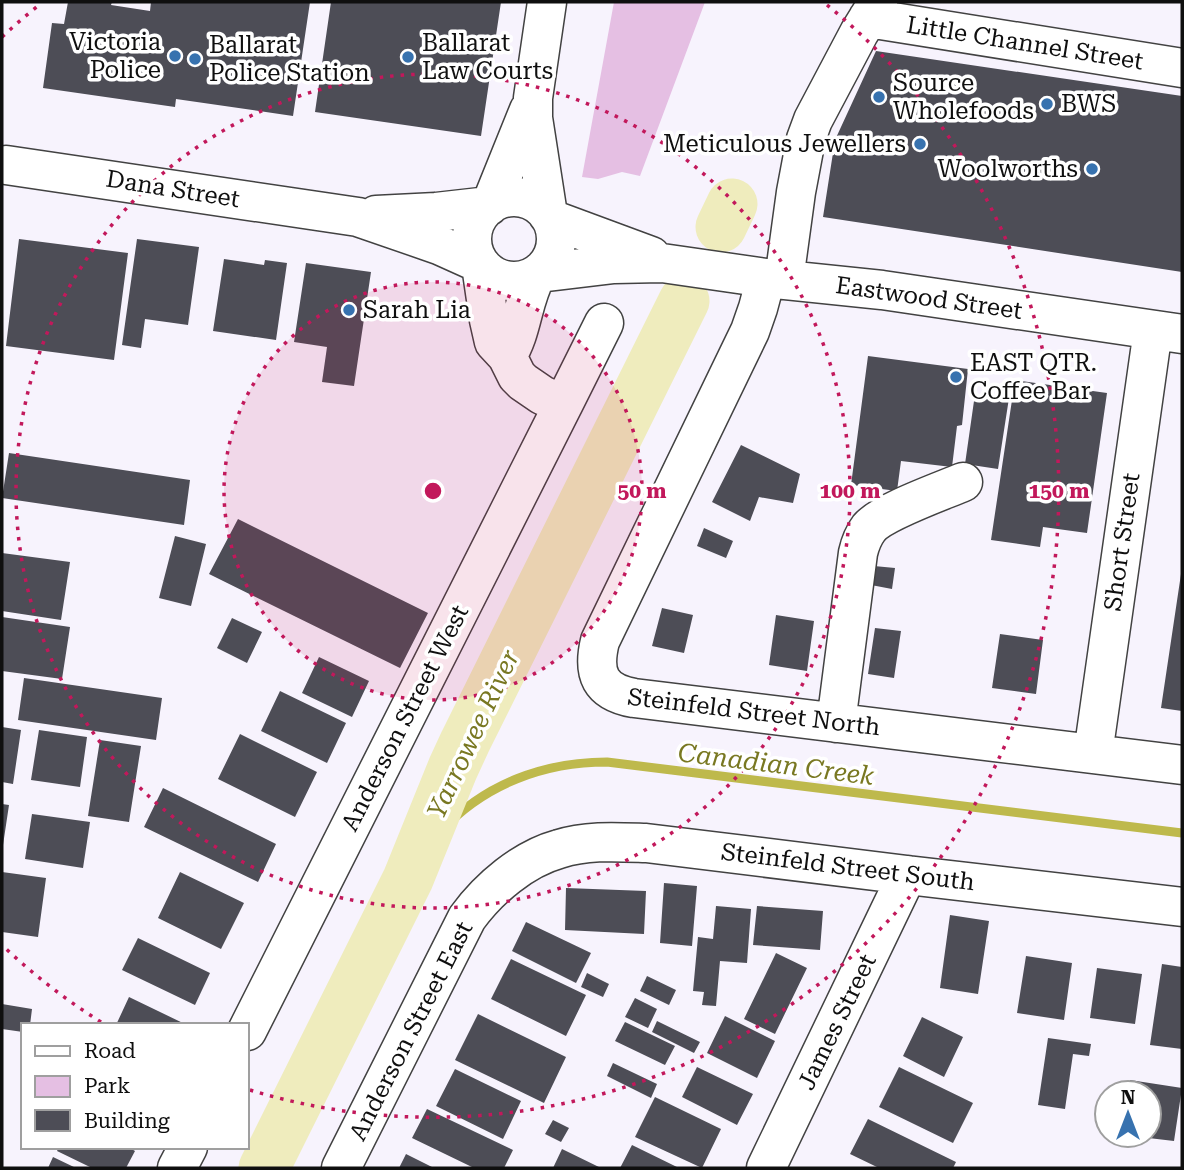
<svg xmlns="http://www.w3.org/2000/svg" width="1184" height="1170" font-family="'Roboto Serif',serif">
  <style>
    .green { fill: #e5bfe3 }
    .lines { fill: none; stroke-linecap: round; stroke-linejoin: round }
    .stream { stroke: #beb94c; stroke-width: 9 }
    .river { stroke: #efecbd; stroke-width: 51 }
    .building { fill: #4d4d56 }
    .minor-casing { stroke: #424242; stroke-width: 41 }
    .minor { stroke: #fff; stroke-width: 38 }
    .ring { fill: none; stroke: #c2185b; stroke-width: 3.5; stroke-dasharray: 3.5 7 }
    .poi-dot { fill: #3772af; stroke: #fff; stroke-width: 2.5 }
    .labels { text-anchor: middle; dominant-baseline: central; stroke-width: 7; stroke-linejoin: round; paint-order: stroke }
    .poi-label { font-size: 24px; fill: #0f0f0f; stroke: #fff; text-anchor: start }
    .street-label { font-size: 24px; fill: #0f0f0f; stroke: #fff }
    .water-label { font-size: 26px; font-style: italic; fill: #797822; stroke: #fff }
    .centre { fill: #c2185b; stroke: #fff; stroke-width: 3.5 }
    .ring-label { font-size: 21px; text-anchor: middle; font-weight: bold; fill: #c2185b; stroke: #fff; stroke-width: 7; stroke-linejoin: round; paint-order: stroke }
  </style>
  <rect width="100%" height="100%" fill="#f7f3fd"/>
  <path class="green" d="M614,2H705L640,176L622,172L598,179L582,177Z"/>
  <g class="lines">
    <path class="stream" d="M408,879C418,862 428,844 442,830C485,784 544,762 607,762L1182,833"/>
    <path class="river" d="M721,227L732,204
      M264,1168L408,879L453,768L465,742L684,301"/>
  </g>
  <path class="building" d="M68,2H112L111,5L150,11L151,2H310L293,116L176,99L175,107L43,88L52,23L64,24Z
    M331,2H501L481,136L315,112Z
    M876,51L1182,96V272L823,217L835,140Z
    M19,239L128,253L114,360L6,346Z
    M137,239L199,247L188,325L145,319L141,348L122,345Z
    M224,259L264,265L265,260L287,263L276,340L213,331Z
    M306,263L371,272L354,386L322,382L327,347L294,342Z
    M868,356L968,369L962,425L957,426L952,467L901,461L897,491L851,485Z
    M1015,380L1107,393L1087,533L1043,527L1040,547L991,540Z
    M975,394L1009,398L998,469L965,464Z
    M741,445L800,474L793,503L759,497L750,521L712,502Z
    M9,453L190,480L184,525L2,498Z
    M238,519L428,613L400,668L209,574Z
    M704,528L733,541L726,558L697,546Z
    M175,536L206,544L191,606L159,598Z
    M2,553L70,562L61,620L2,611Z
    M874,566L895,568L892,589L871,585Z
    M1181,574L1182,575V711L1161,708Z
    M662,608L693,615L684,653L652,646Z
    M776,615L814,621L807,671L769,665Z
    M2,617L70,627L62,679L2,671Z
    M232,618L262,632L247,663L217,648Z
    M875,628L901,631L894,678L868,674Z
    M1000,634L1043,640L1036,694L992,688Z
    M319,657L369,681L352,717L302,693Z
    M24,678L162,698L156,740L18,720Z
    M280,691L346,723L327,763L261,731Z
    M2,727L21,730L13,784L2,782Z
    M39,730L87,737L80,787L31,780Z
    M240,734L317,772L295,817L218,779Z
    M100,740L141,746L129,822L88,816Z
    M163,788L276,844L258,882L144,827Z
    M2,804L9,805L3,845L2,844Z
    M32,814L90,822L83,868L25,859Z
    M2,872L46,878L38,937L2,932Z
    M180,872L244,903L221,949L158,918Z
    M664,883L697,886L692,946L660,943Z
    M566,888L646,891L644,934L565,930Z
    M716,906L751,909L747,963L720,961L716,1006L702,1005L704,992L693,991L698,937L713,939Z
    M757,906L823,911L820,950L753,945Z
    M950,915L989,921L978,994L940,988Z
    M526,922L591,953L576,983L512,951Z
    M138,938L210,973L195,1005L122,970Z
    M776,953L807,968L775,1034L744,1019Z
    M1026,956L1072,963L1064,1020L1017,1013Z
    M511,959L586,995L566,1036L491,999Z
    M1162,964L1182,967V1049L1150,1045Z
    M1097,968L1142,974L1135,1024L1090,1018Z
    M587,973L609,984L603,997L581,987Z
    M647,976L676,990L669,1005L640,991Z
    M129,997L187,1025H116Z
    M635,998L657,1009L648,1028L625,1017Z
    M2,1004L32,1009L30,1025H23V1032L2,1029Z
    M478,1014L566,1057L544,1103L455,1060Z
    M725,1016L775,1041L757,1078L707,1053Z
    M922,1017L963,1037L944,1077L903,1056Z
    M657,1021L700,1042L694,1053L652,1032Z
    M625,1022L675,1046L665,1065L615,1041Z
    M1048,1038L1091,1044L1089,1056L1073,1054L1065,1109L1038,1105Z
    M613,1063L657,1084L651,1098L607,1076Z
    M697,1067L753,1094L737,1125L682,1097Z
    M899,1067L973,1103L953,1143L879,1107Z
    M455,1069L521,1101L503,1139L436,1106Z
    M1130,1080L1182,1088L1174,1141L1140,1137V1135H1149V1093H1128Z
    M655,1097L721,1129L702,1168L635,1137Z
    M427,1109L513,1150L504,1168H474L412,1138Z
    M868,1119L956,1162L953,1168H879L850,1154Z
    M553,1120L569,1128L561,1142L545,1134Z
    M632,1145L679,1168H620Z
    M59,1147H128L135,1151L126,1168H92L57,1151Z
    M562,1149L601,1168H553Z
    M406,1154L434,1168H399Z
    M53,1157L76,1168H48Z"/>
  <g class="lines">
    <defs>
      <path id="minor" d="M547,2L533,98V118L548,215
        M868,18L1182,68
        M6,165L358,217L439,245L479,263
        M472 239a42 42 0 1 1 84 0a42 42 0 1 1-84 0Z
        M491,204L529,110
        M376,215L436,212L489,206
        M551,219L651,256
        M539,273L614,264L662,263L766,278L882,290L1182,334
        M766,278L758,308L750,331L600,641C592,674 600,692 634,698L1182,765
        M784,280L796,192L806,139L813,120L859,33L878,2
        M507,356C523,331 522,300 537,274
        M563,405L604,323
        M836,723L858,553C860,544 863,536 869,528C882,512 942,491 963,482
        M1093,754L1153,330
        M247,1031L563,405L542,395L523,382L517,376L507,356L494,342L489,320L481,265
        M177,1168L188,1147
        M341,1168L467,918C489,888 523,859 559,849C587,840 617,842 646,843L907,875L1182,907
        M766,1168L907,875"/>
    </defs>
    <use href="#minor" class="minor-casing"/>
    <use href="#minor" class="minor"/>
  </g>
  <circle cx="433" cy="491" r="209" fill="#c2185b" fill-opacity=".12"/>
  <g class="ring">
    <circle cx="433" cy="491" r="209"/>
    <circle cx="433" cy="491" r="417"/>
    <path d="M101 1022A626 626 0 0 1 2 945M2 37A626 626 0 0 1 39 5M827 5A626 626 0 0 1 250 1090"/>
  </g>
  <g class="poi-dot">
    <circle cx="175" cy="56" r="7"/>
    <circle cx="408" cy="57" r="7"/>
    <circle cx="195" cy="59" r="7"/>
    <circle cx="879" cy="97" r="7"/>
    <circle cx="1047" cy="104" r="7"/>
    <circle cx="920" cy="144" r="7"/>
    <circle cx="1092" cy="169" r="7"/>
    <circle cx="349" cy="310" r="7"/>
    <circle cx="956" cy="377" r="7"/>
  </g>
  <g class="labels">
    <g class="poi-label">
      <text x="161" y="42" text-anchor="end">Victoria<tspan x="161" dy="28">Police</tspan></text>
      <text x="422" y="43">Ballarat<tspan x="422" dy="28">Law Courts</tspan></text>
      <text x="209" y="45">Ballarat<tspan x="209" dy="28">Police Station</tspan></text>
      <text x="893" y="83">Source<tspan x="893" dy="28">Wholefoods</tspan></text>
      <text x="1061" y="104">BWS</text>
      <text x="906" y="144" text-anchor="end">Meticulous Jewellers</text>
      <text x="1078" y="169" text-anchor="end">Woolworths</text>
      <text x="363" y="310">Sarah Lia</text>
      <text x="970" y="363">EAST QTR.<tspan x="970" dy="28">Coffee Bar</tspan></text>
    </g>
    <g class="street-label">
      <text transform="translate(1025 43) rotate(9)">Little Channel Street</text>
      <text transform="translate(173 189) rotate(9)">Dana Street</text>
      <text transform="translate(929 298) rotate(8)">Eastwood Street</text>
      <text transform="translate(1122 542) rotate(-82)">Short Street</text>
      <text transform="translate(754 712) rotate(7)">Steinfeld Street North</text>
      <text transform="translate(405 718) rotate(-63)">Anderson Street West</text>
      <text transform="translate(848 867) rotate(7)">Steinfeld Street South</text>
      <text transform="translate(837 1022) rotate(-64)">James Street</text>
      <text transform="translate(411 1031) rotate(-63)">Anderson Street East</text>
    </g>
    <g class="water-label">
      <text transform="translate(473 734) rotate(-65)">Yarrowee River</text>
      <text transform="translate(776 764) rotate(7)">Canadian Creek</text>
    </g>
  </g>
  <circle cx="433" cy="491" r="10" class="centre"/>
  <g class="ring-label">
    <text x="642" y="498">50 m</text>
    <text x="850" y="498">100 m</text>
    <text x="1059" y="498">150 m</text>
  </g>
  <rect width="1184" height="1170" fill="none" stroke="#0f0f0f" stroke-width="7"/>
  <rect x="21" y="1023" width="228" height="126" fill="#ffffff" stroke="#9f9f9f" stroke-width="2"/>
  <rect x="35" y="1046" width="35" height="10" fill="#ffffff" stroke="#9f9f9f" stroke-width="2"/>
  <text x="84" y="1058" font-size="21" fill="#0f0f0f">Road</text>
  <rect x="35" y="1076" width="35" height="21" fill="#e5bfe3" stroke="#9f9f9f" stroke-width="2"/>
  <text x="84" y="1093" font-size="21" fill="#0f0f0f">Park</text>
  <rect x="35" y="1110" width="35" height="21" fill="#4d4d56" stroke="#9f9f9f" stroke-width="2"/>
  <text x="84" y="1128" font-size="21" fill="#0f0f0f">Building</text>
  <g transform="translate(1128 1114)"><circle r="33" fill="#ffffff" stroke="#9f9f9f" stroke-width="2"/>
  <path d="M0-5L12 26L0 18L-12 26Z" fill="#3772af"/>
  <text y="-10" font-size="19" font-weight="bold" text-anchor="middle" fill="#0f0f0f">N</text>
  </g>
</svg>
